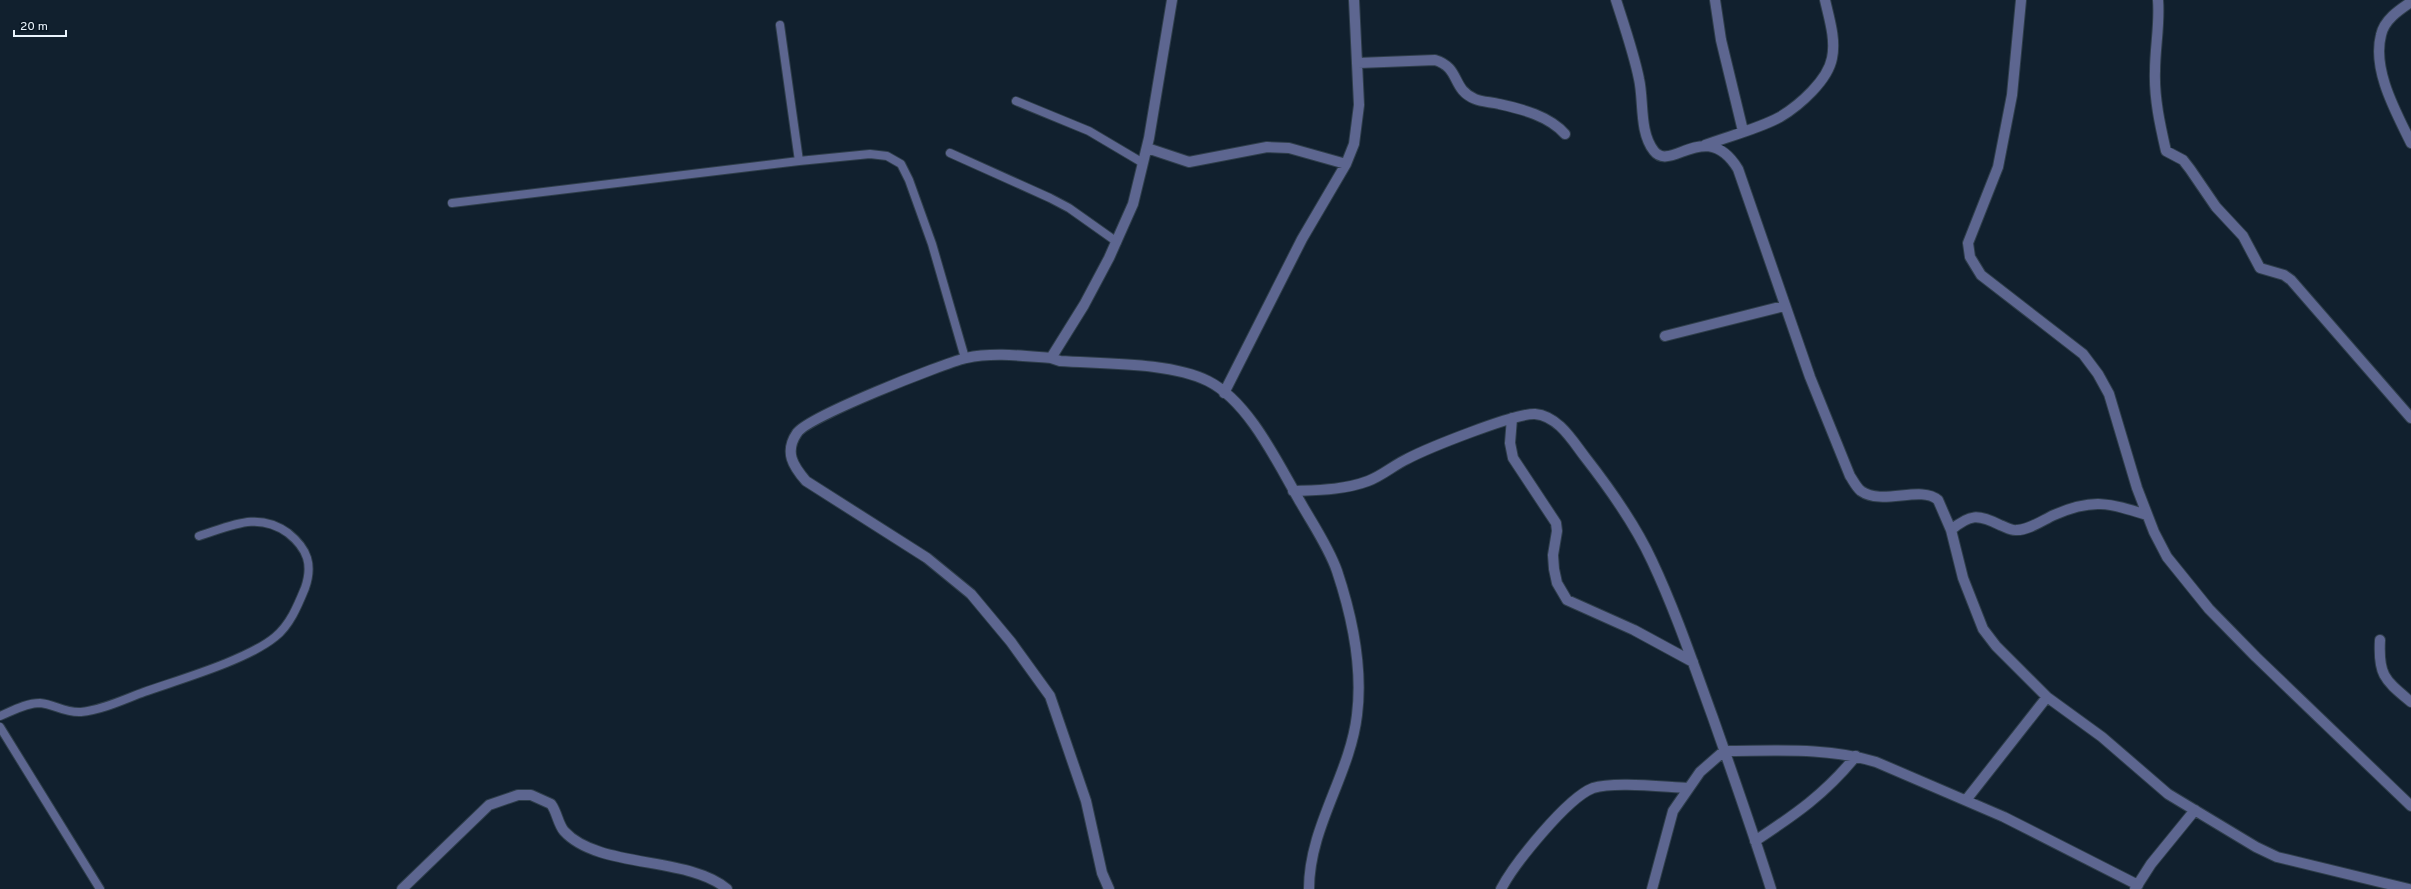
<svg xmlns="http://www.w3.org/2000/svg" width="2411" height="889" font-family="Overpass,sans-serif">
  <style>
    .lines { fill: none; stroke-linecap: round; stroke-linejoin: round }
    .service-casing { stroke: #2f3e4b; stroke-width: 10 }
    .minor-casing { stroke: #2f3e4b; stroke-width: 12 }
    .service { stroke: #5d6690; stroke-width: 8 }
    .minor { stroke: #5d6690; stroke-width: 10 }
  </style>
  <rect width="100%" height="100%" fill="#11202e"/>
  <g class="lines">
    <defs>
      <path id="service" d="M780,25L799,161
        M1016,101L1089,131L1143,163
        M950,153L1050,198L1069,208L1117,242
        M452,203L799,161L870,154L887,156L901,164L909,180L932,244L965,358
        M0,716C12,711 26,703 40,703C54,704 64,713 81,712C102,710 125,699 144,692C181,679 247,660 275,637C290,625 298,605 305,588C313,565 308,549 288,533C258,511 231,526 199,536
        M0,727L100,889"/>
      <path id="minor" d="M1616,0C1624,25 1634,54 1639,79C1644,101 1639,132 1654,151C1671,173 1706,117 1738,169L1810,377L1850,476C1853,480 1856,487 1861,491C1882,506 1921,485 1938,500L1951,530L1963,578L1983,629L1996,646L2047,697L2102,737L2168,794L2256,847L2277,857L2409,889
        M1715,0L1721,40L1743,131
        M2021,0L2012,95L1998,167L1968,243L1970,257L1981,275L2083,354L2098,374L2109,394L2137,488L2154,532L2167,557L2209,609L2256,657L2411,806
        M2158,0C2160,24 2155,47 2155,71C2154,98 2160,125 2166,151L2183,160L2190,169L2216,207L2243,236L2260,268L2284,275L2291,280L2411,418
        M2411,2C2399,10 2384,20 2381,35C2372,70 2396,112 2411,143
        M1358,63L1435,60C1461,68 1451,89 1475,99C1482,102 1491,102 1499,104C1522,109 1549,116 1565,134
        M1705,145C1729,136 1758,129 1780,117C1800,105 1828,80 1832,58C1836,39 1829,18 1825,0
        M1147,148L1189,162L1267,147L1289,148L1346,164
        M1665,336L1784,306
        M1051,358L1084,305L1109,258L1133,204L1149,138L1172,0
        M1224,393L1302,239L1346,164L1354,144L1359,105L1354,0
        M1512,418L1510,443L1513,458L1556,523L1557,531L1553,555L1554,569L1557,583L1567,600L1634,630L1693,662
        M1293,491C1319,490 1344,490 1368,481C1382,476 1394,465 1407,459C1428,448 1515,413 1535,414C1558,416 1572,440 1585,457C1610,489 1635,524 1652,561C1676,612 1694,666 1713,718C1733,775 1753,832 1771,889
        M1951,530C1970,514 1978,514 2000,525C2006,527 2011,531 2017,530C2029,530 2043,520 2054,515C2093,498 2109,503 2147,515
        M2380,640C2378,676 2385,680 2411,702
        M1966,800L2047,697
        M1755,841C1796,814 1825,794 1856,756
        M402,889L489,805L518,795H531L551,804C557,812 558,824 564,831C598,869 689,856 727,889
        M1109,889L1102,873L1086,801L1050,696L1011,642L971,594L927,558L806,481C793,466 784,452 797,433C807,417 942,364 966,358C993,352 1024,356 1051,358L1060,361C1103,364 1170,362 1208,381C1250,402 1279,466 1302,505C1314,526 1329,548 1337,571C1352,616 1363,667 1357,715C1350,775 1309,827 1309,889
        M1501,889C1514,864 1567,798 1593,788C1614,781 1664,787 1688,788
        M1652,889L1673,811L1700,772L1724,751C1775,751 1827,747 1876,762L2004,817L2138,885
        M2135,889L2151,864L2195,810"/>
    </defs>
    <use href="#service" class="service-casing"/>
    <use href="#minor" class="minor-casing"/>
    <use href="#service" class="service"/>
    <use href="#minor" class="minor"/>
  </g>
  <path d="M14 30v6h52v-6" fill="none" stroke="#eaf4fd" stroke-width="2"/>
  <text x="20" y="30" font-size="12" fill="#eaf4fd" stroke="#081724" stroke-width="3" paint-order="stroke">20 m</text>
</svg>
